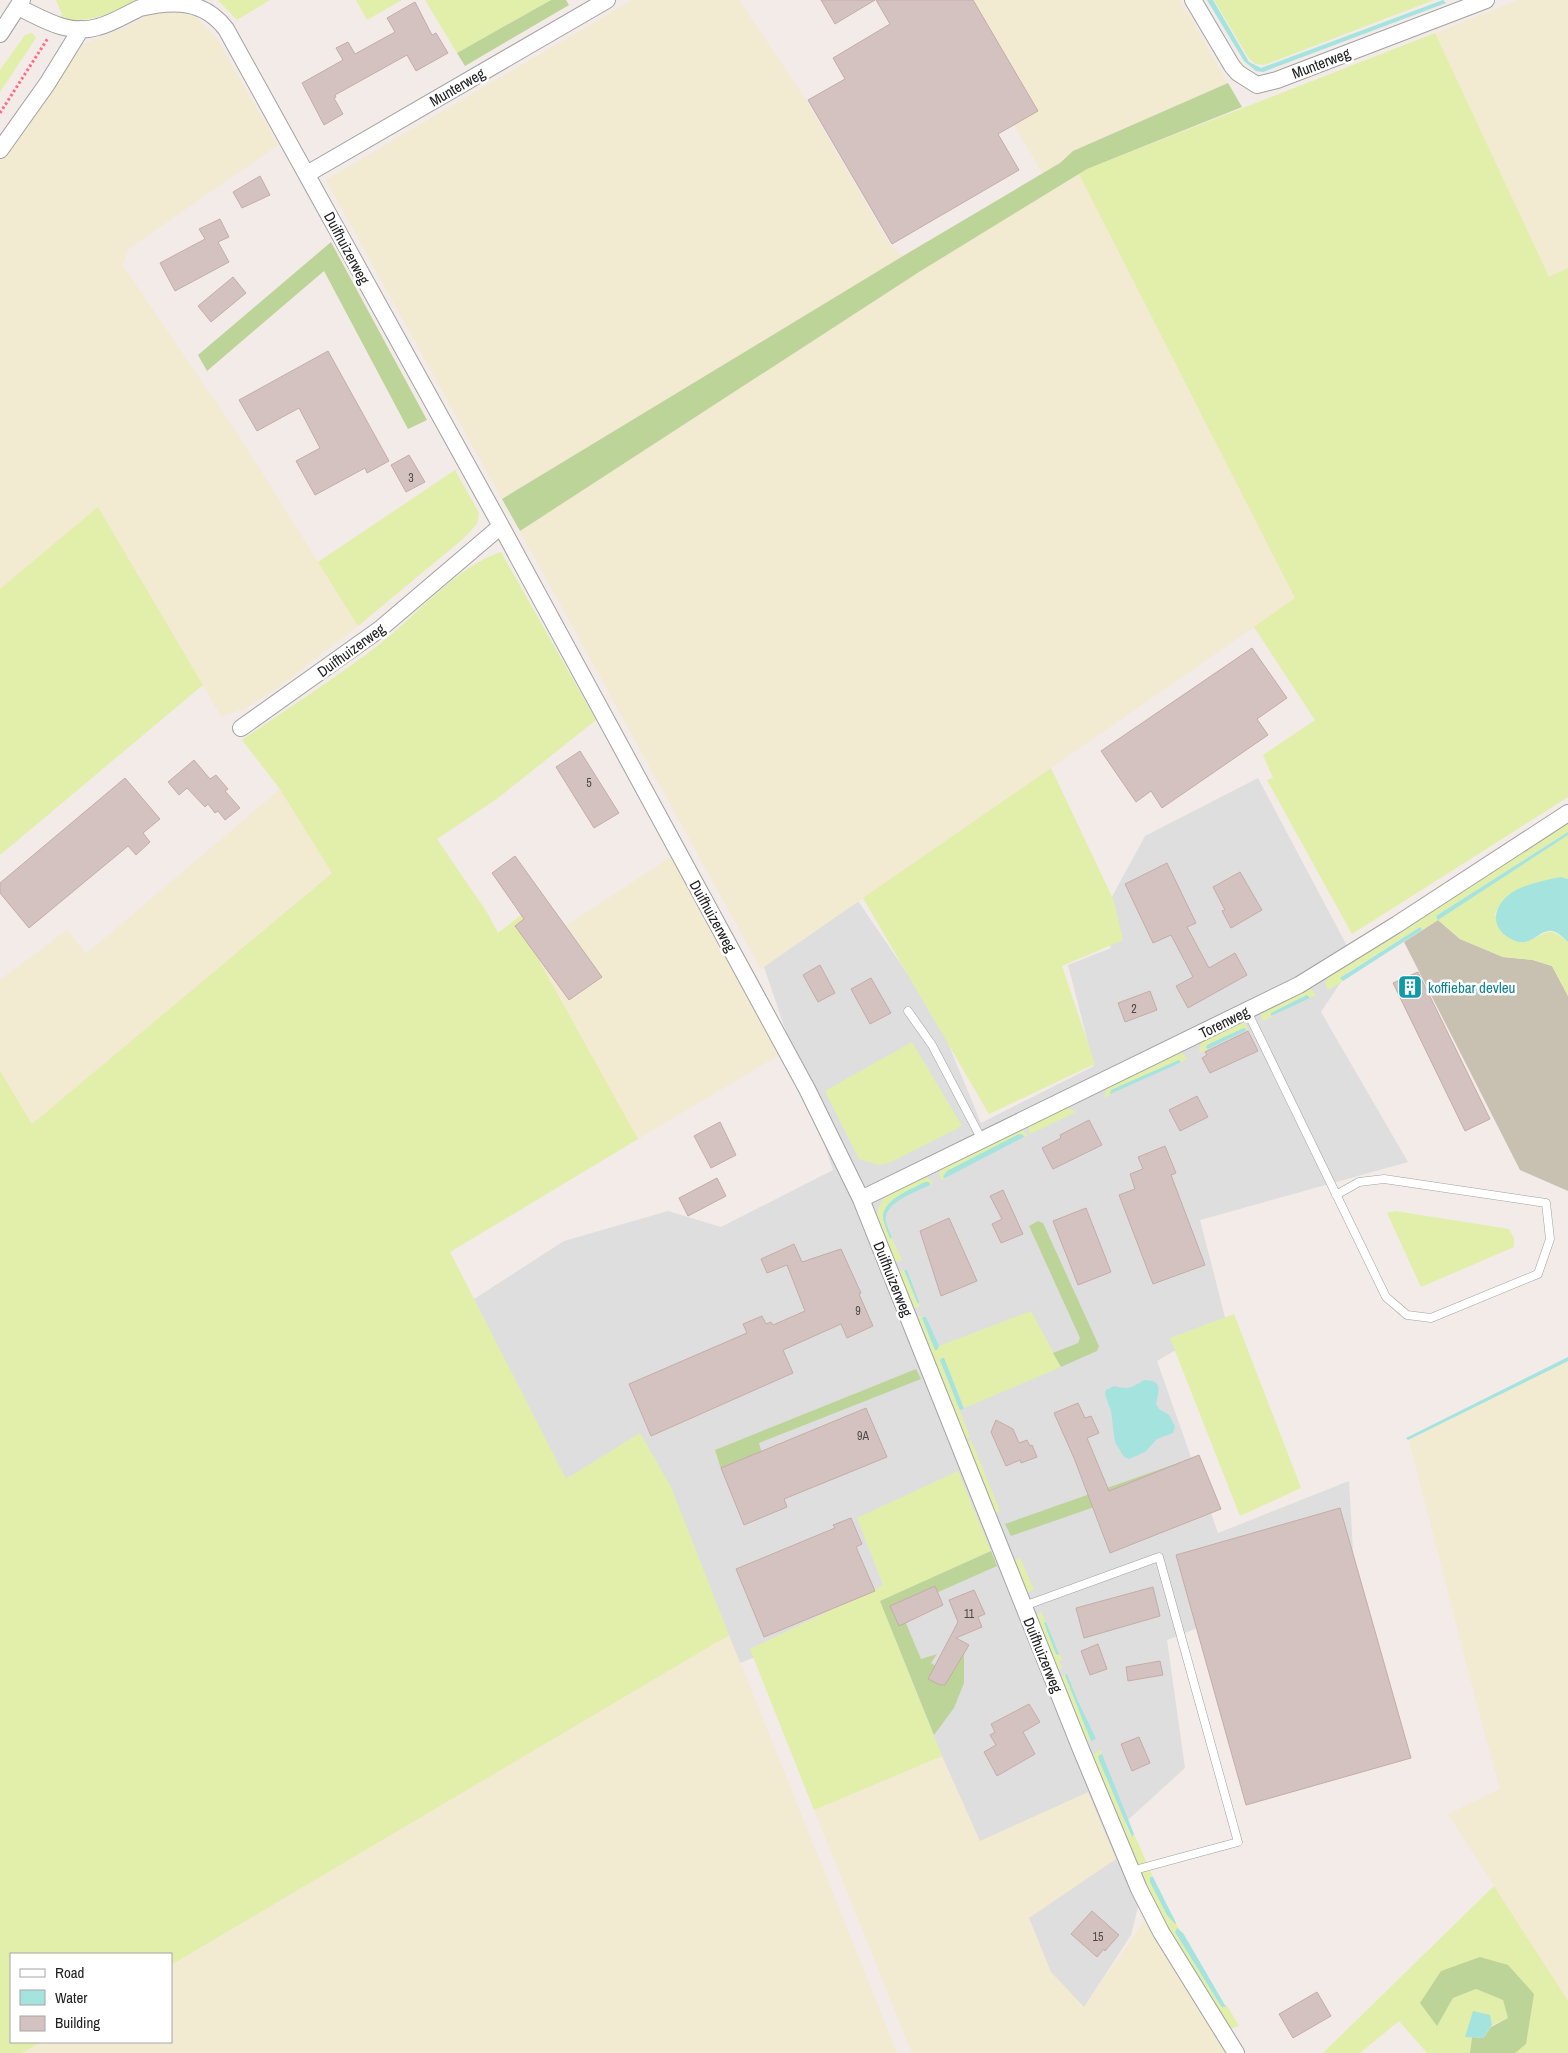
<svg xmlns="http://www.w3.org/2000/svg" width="1568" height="2053" font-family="'Archivo Narrow',sans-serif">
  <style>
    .residential { fill: #dfdede }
    .construction { fill: #c8c1b1 }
    .farmland { fill: #f2ead1 }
    .grass { fill: #e1efaa }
    .forest { fill: #bdd499 }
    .water { fill: #a4e3de }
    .building { fill: #d3c2c0; stroke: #c5aca8 }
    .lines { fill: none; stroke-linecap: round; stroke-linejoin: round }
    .lane-casing { stroke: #a2a2a2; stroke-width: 9 }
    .street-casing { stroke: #a2a2a2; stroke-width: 18 }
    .path { stroke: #ff6b89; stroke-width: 3; stroke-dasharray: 2.5 2.5; stroke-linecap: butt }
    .lane { stroke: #fff; stroke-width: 8 }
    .street { stroke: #fff; stroke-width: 16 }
    .labels { text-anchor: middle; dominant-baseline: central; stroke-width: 5; stroke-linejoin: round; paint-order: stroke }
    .number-label { font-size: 12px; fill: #4e4949 }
    .street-label { font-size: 15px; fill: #212121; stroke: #fff }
    .culture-label { font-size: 15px; fill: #0d838f; stroke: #fff; text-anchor: start }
  </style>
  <rect width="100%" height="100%" fill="#f2ebe7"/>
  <path class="residential" d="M1258,778L1355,961L1321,1012L1408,1162L1200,1220L1226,1321L1157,1361L1218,1533L1349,1481L1358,1637L1210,1623L1167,1640L1185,1768L1118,1829L1143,1887L1131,1935L1064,2038L870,1611L740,1663L565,1486L468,1303L564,1241L668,1211L721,1227L833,1170L763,964L858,901L937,1017L981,1123L1094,1066L1068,965L1111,948L1102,915L1145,836Z"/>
  <path class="construction" d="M1438,920L1460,939L1503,957L1533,960L1552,966L1568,996V1191L1520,1170L1404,942Z"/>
  <path class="farmland" d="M632,0H739L806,100L889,243L903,256L502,499L326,180Z
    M940,0H1180L1228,83L1073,151L1060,163L1043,174Z
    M1519,0H1568V268L1549,278L1435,33Z
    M163,11L180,12L195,16L217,39L278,145L127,250L123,266L241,439L358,626L279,687L244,709L221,716L98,507L0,589V157L84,44L126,27L144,17Z
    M1079,173L1296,598L761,969L520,531L919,272Z
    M280,789L332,872L32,1124L0,1071V980L67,930L86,954Z
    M671,857L779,1055L638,1139L532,948Z
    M1568,1361V2001L1448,1814L1500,1789L1477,1705L1409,1440Z
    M729,1635L897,2053H22L41,2042H171V1965Z
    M942,1756L980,1841L1088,1792L1116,1859L1029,1918L1051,1972L1084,2007L1145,1920L1228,2053H912L814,1810Z"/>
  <path class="grass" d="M56,0H138C108,14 94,23 60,19L62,14Z
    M218,0H270L237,20Z
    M356,0H402L367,20Z
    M425,0H551L457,53Z
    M1214,0H1434L1264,65L1255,64L1248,57Z
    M32,33L36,38L0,92V70L25,35Z
    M1435,33L1549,277L1568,268V797L1352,934L1267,780L1273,778L1263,755L1315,720L1254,627L1295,598L1079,174L1087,169Z
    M455,470L479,513L477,524L464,538L358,626L318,562Z
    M98,507L203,685L0,855V589Z
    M501,552L596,720L498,798L437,839L488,914L498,933L533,906L532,948L638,1139L450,1252L566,1479L640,1433L671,1487L729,1635L171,1965V1954H11V2042H41L22,2053H0V1071L32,1124L332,873L280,789L242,740C288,708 336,678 380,644C417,615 457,566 501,552Z
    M1051,768L1114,901L1123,940L1062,966L1095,1064L989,1114L863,898Z
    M1568,818V832L1436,916L1439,919L1568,835V879L1561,877L1514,891L1496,911L1495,915L1520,943C1545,939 1544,921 1568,942V996L1552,966L1533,960L1503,957L1460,939L1438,920L1422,930L1420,927L1342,976L1341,978L1343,981L1328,990L1325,983L1330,973Z
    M1303,988L1312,990L1316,995L1310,998L1306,995L1271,1013L1272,1017L1263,1021L1259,1011Z
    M1242,1020L1248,1029L1245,1031L1246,1029L1244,1028L1207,1045L1206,1048L1208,1049L1199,1053L1202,1038Z
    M912,1042L962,1126L889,1163L878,1165L859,1159L825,1091Z
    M1176,1052L1183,1054L1187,1059L1181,1062L1179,1060L1111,1090V1094L1104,1098L1108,1084Z
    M1066,1107L1076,1112L1030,1134L1027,1123Z
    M1020,1127L1028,1136L1024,1137L1023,1135L943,1175V1177L945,1178L941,1180L939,1174L941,1168Z
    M920,1176L928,1178L933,1183L930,1185L929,1182H925L893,1200L883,1213L892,1239L902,1260L894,1263L877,1217C878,1194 902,1186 920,1176Z
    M1395,1211L1509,1229L1514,1238V1247L1421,1287L1387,1213Z
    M904,1270L917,1303H919V1307L912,1308L898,1273Z
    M1031,1311L1061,1367L964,1408L944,1358H942L940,1360L970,1437L964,1439L916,1320L921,1315L935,1349L939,1346Z
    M1234,1314L1301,1488L1240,1516L1170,1338Z
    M971,1440L1000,1511L994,1514L966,1443Z
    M958,1471L991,1551L880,1601L942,1756L814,1810L750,1649L883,1585L857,1518Z
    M1020,1558L1034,1590L1026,1593L1013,1561Z
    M1041,1611L1062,1660L1059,1661L1062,1668L1057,1671L1035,1619Z
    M1065,1675L1091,1741L1085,1740L1059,1677Z
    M1100,1750L1102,1754H1100L1099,1760L1131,1837L1134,1834L1153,1877L1151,1876L1179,1929H1176L1175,1932L1219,2003L1222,2007H1226V2004L1239,2026L1229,2029L1174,1942L1149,1895L1091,1756Z
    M1494,1886L1568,2001V2053H1515L1526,2044L1508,1965L1453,1998L1476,1989L1503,2000L1508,2018L1466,2037H1472L1470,2053H1427L1399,2021L1360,2053H1323Z"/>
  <path class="forest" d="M551,0H566L569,5L465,66L457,53Z
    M1228,83L1242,107L1087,169L919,272L520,531L502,499L903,256L1060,163L1073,151Z
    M331,242L427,420L408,429L324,271L207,371L198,355Z
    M1038,1221L1043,1223L1099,1346L1097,1351L1061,1367L1053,1353L1078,1343L1080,1338L1029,1226Z
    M916,1369L921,1379L759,1443L762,1453L721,1469L715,1450Z
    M1195,1457L1201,1470L1011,1536L1005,1524Z
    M991,1551L997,1566L900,1609L921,1659L937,1654L931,1663L951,1675L964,1652V1683L954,1708L934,1735L880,1601Z
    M1480,1957L1508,1965L1534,1994L1526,2044L1515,2053H1470L1472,2037L1483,2038L1491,2027L1508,2018L1503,2000L1476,1989L1453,1998L1437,2026L1420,2003L1441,1971Z"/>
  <path class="water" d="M1207,0H1213L1249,62L1261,68L1443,0L1446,3L1263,72L1256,71L1244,61Z
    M1568,832V835L1438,920L1436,916Z
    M1561,877L1568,879V942C1564,938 1558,932 1552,931C1539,929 1531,949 1513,940C1486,927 1494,902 1516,890C1530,883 1546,880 1561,877Z
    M1420,927L1422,930L1343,981L1340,978Z
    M1307,995L1310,998L1271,1016V1013Z
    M1244,1028L1246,1029L1245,1031L1208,1049L1206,1048L1207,1045Z
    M1179,1060L1181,1062L1173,1066L1110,1094L1111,1090Z
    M1019,1134H1022L1024,1137L945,1178L943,1177L947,1171Z
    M925,1182H929L930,1185C916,1192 882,1203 886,1222C887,1227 890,1233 892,1237L890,1239C888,1232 883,1223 883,1216C884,1199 912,1189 925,1182Z
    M904,1270H907L919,1302L918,1304Z
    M924,1317H926L939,1346L937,1350H935L922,1318Z
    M1568,1357V1361L1408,1440L1406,1438Z
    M942,1358H944L964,1409L960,1410L940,1360Z
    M1144,1380C1163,1380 1159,1390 1156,1404L1159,1409L1169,1415L1175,1426L1173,1433L1157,1439L1145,1452L1129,1459L1124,1457L1115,1442L1111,1411L1105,1394L1106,1390L1114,1386C1128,1390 1132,1388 1144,1380Z
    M1046,1622L1059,1654V1655L1056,1654L1044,1623Z
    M1067,1674L1078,1701L1096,1739L1091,1741L1065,1675Z
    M1102,1754L1134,1834L1132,1837L1099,1760L1098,1756Z
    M1150,1877H1153L1176,1923L1175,1924L1167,1915L1150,1882Z
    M1177,1928L1183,1933L1226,2007H1222L1219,2003L1175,1932Z
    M1473,2011L1490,2015L1492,2025L1483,2038L1465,2037Z"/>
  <path class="building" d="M821,0H875L835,24Z
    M876,0H973L1038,111L998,134L1019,170L892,244L808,100L845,79L833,58L890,24Z
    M415,2L432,35L436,33L448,53L416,71L407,55L335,95L336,97L334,98L343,114L324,125L302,83L343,60L336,48L348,42L355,54L395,32L387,18Z
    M260,176L270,195L242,208L233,192Z
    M220,219L229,237L218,242L229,262L175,291L160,263L205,239L199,229Z
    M233,277L246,293L211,322L198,306Z
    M328,351L389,461L367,473L365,468L315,495L296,461L320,448L299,408L257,431L239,400Z
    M409,455L425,482L406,492L391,465Z
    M1252,648L1287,698L1257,719L1268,735L1162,808L1151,791L1136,802L1101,751Z
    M580,751L619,813L594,828L556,767Z
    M194,760L210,779L216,775L228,789L225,791L240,808L225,820L218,811L215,813L208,804L205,807L187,788L179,795L168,782Z
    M125,778L160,819L143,833L150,842L136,855L128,846L29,928L0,893V883Z
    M515,856L602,977L569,1000L515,926L524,919L492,873Z
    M1167,863L1196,923L1187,927L1209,968L1235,953L1247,975L1188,1008L1176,986L1193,977L1171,935L1153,943L1125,884Z
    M1240,872L1262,910L1231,928L1222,911L1225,910L1213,887Z
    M820,965L835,993L818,1002L803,975Z
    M1418,972L1490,1119L1465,1131L1393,983Z
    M871,978L891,1013L870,1024L851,989Z
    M1150,991L1157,1010L1125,1022L1118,1003Z
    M1248,1031L1258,1051L1210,1073L1202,1058L1207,1055L1205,1052Z
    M1197,1096L1208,1117L1180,1131L1169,1110Z
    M1089,1120L1102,1145L1053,1169L1042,1148L1061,1138L1060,1135Z
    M720,1122L736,1155L711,1168L694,1136Z
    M1165,1146L1176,1173L1171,1175L1205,1265L1153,1284L1119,1195L1135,1189L1130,1174L1143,1169L1138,1157Z
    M717,1178L726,1196L688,1216L679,1198Z
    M1003,1190L1023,1234L1001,1243L992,1224L1002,1219L990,1196Z
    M1086,1208L1111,1272L1078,1285L1053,1221Z
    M949,1218L977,1281L941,1296L920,1231Z
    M794,1244L802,1262L841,1249L861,1293L859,1294L873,1326L847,1338L841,1324L783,1350L793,1373L651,1436L629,1384L747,1333L743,1324L762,1316L766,1324L771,1322L773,1325L805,1311L787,1265L767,1273L761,1259Z
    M1078,1403L1085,1418L1091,1416L1099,1433L1087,1438L1109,1491L1199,1455L1221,1509L1110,1553L1074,1458L1054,1413Z
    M866,1408L887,1457L784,1499L787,1507L744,1525L721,1468Z
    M996,1420L1013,1429L1019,1443L1027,1440L1030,1446L1032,1445L1037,1457L1021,1463L1020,1460L1006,1466L991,1432Z
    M1340,1508L1411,1758L1246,1805L1176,1555Z
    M851,1518L862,1544L856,1547L875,1591L764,1637L736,1569L835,1528L833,1525Z
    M935,1586L943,1605L899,1626L890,1606Z
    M1153,1587L1160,1616L1084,1638L1076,1608Z
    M974,1590L985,1614L978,1617L982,1627L956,1638L969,1645L945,1685H940L928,1679L958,1622L949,1600Z
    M1098,1644L1107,1669L1090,1675L1081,1651Z
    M1160,1661L1163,1675L1128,1681L1126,1667Z
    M1029,1704L1040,1722L1023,1732L1035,1754L997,1776L984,1752L996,1745L990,1735L995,1732L991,1724Z
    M1139,1737L1150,1763L1132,1771L1121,1744Z
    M1092,1911L1119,1935L1105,1951L1104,1949L1097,1957L1071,1934Z
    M1317,1992L1331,2016L1293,2038L1279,2014Z"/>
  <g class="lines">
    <defs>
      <path id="lane" d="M908,1011L932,1045L982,1140
        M1247,1011L1386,1297L1407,1315L1431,1318L1538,1274L1550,1239L1546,1203L1384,1179L1359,1182L1336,1195
        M1024,1606L1159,1557L1238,1842L1131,1871"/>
      <path id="street" d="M1193,0L1232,66L1238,73L1257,85L1277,80L1486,0
        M18,7C43,19 69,36 98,27C113,23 127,14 140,8C174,0 204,0 226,29L501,526L807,1089L861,1199L1080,1747L1139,1889L1161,1932L1236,2053
        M0,34L22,0
        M0,150L47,84L81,29
        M307,174L607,0
        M241,728L380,629L501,526
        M861,1199L1299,985L1396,925L1568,813"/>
    </defs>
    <use href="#lane" class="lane-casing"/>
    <use href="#street" class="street-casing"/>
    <path class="path" d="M0,113L48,38"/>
    <use href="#lane" class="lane"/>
    <use href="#street" class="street"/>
  </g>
  <defs>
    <symbol id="building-square" viewBox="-11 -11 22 22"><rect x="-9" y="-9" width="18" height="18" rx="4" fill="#0f9aa8" stroke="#fff"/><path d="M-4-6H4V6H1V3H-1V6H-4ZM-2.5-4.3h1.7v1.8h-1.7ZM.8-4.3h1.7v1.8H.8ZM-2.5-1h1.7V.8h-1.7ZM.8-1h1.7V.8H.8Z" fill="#fff"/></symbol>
  </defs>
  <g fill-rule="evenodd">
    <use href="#building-square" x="1396" y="973" width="28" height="28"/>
  </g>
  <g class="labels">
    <g class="number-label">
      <text x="411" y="478">3</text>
      <text x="589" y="783">5</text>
      <text x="1134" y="1009">2</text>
      <text x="858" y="1311">9</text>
      <text x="863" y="1436">9A</text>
      <text x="969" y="1614">11</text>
      <text x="1098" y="1937">15</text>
    </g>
    <g class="street-label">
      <text transform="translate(1321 63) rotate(-21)">Munterweg</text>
      <text transform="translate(457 87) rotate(-30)">Munterweg</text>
      <text transform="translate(347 248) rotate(62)">Duifhuizerweg</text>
      <text transform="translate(351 650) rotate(-36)">Duifhuizerweg</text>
      <text transform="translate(713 916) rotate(61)">Duifhuizerweg</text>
      <text transform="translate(1224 1022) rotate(-26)">Torenweg</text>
      <text transform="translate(893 1279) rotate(68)">Duifhuizerweg</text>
      <text transform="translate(1043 1655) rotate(68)">Duifhuizerweg</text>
    </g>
    <g class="culture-label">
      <text x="1428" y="987">koffiebar devleu</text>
    </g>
  </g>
  <rect x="10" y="1953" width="162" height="90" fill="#ffffff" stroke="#a6a6a6"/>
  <rect x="20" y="1969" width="25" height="8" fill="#ffffff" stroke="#a6a6a6"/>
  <text x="55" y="1978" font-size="15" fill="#212121">Road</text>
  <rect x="20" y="1990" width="25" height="15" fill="#a4e3de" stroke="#a6a6a6"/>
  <text x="55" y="2003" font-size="15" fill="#212121">Water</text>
  <rect x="20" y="2016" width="25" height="15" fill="#d3c2c0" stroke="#a6a6a6"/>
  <text x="55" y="2028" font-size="15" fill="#212121">Building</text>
</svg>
